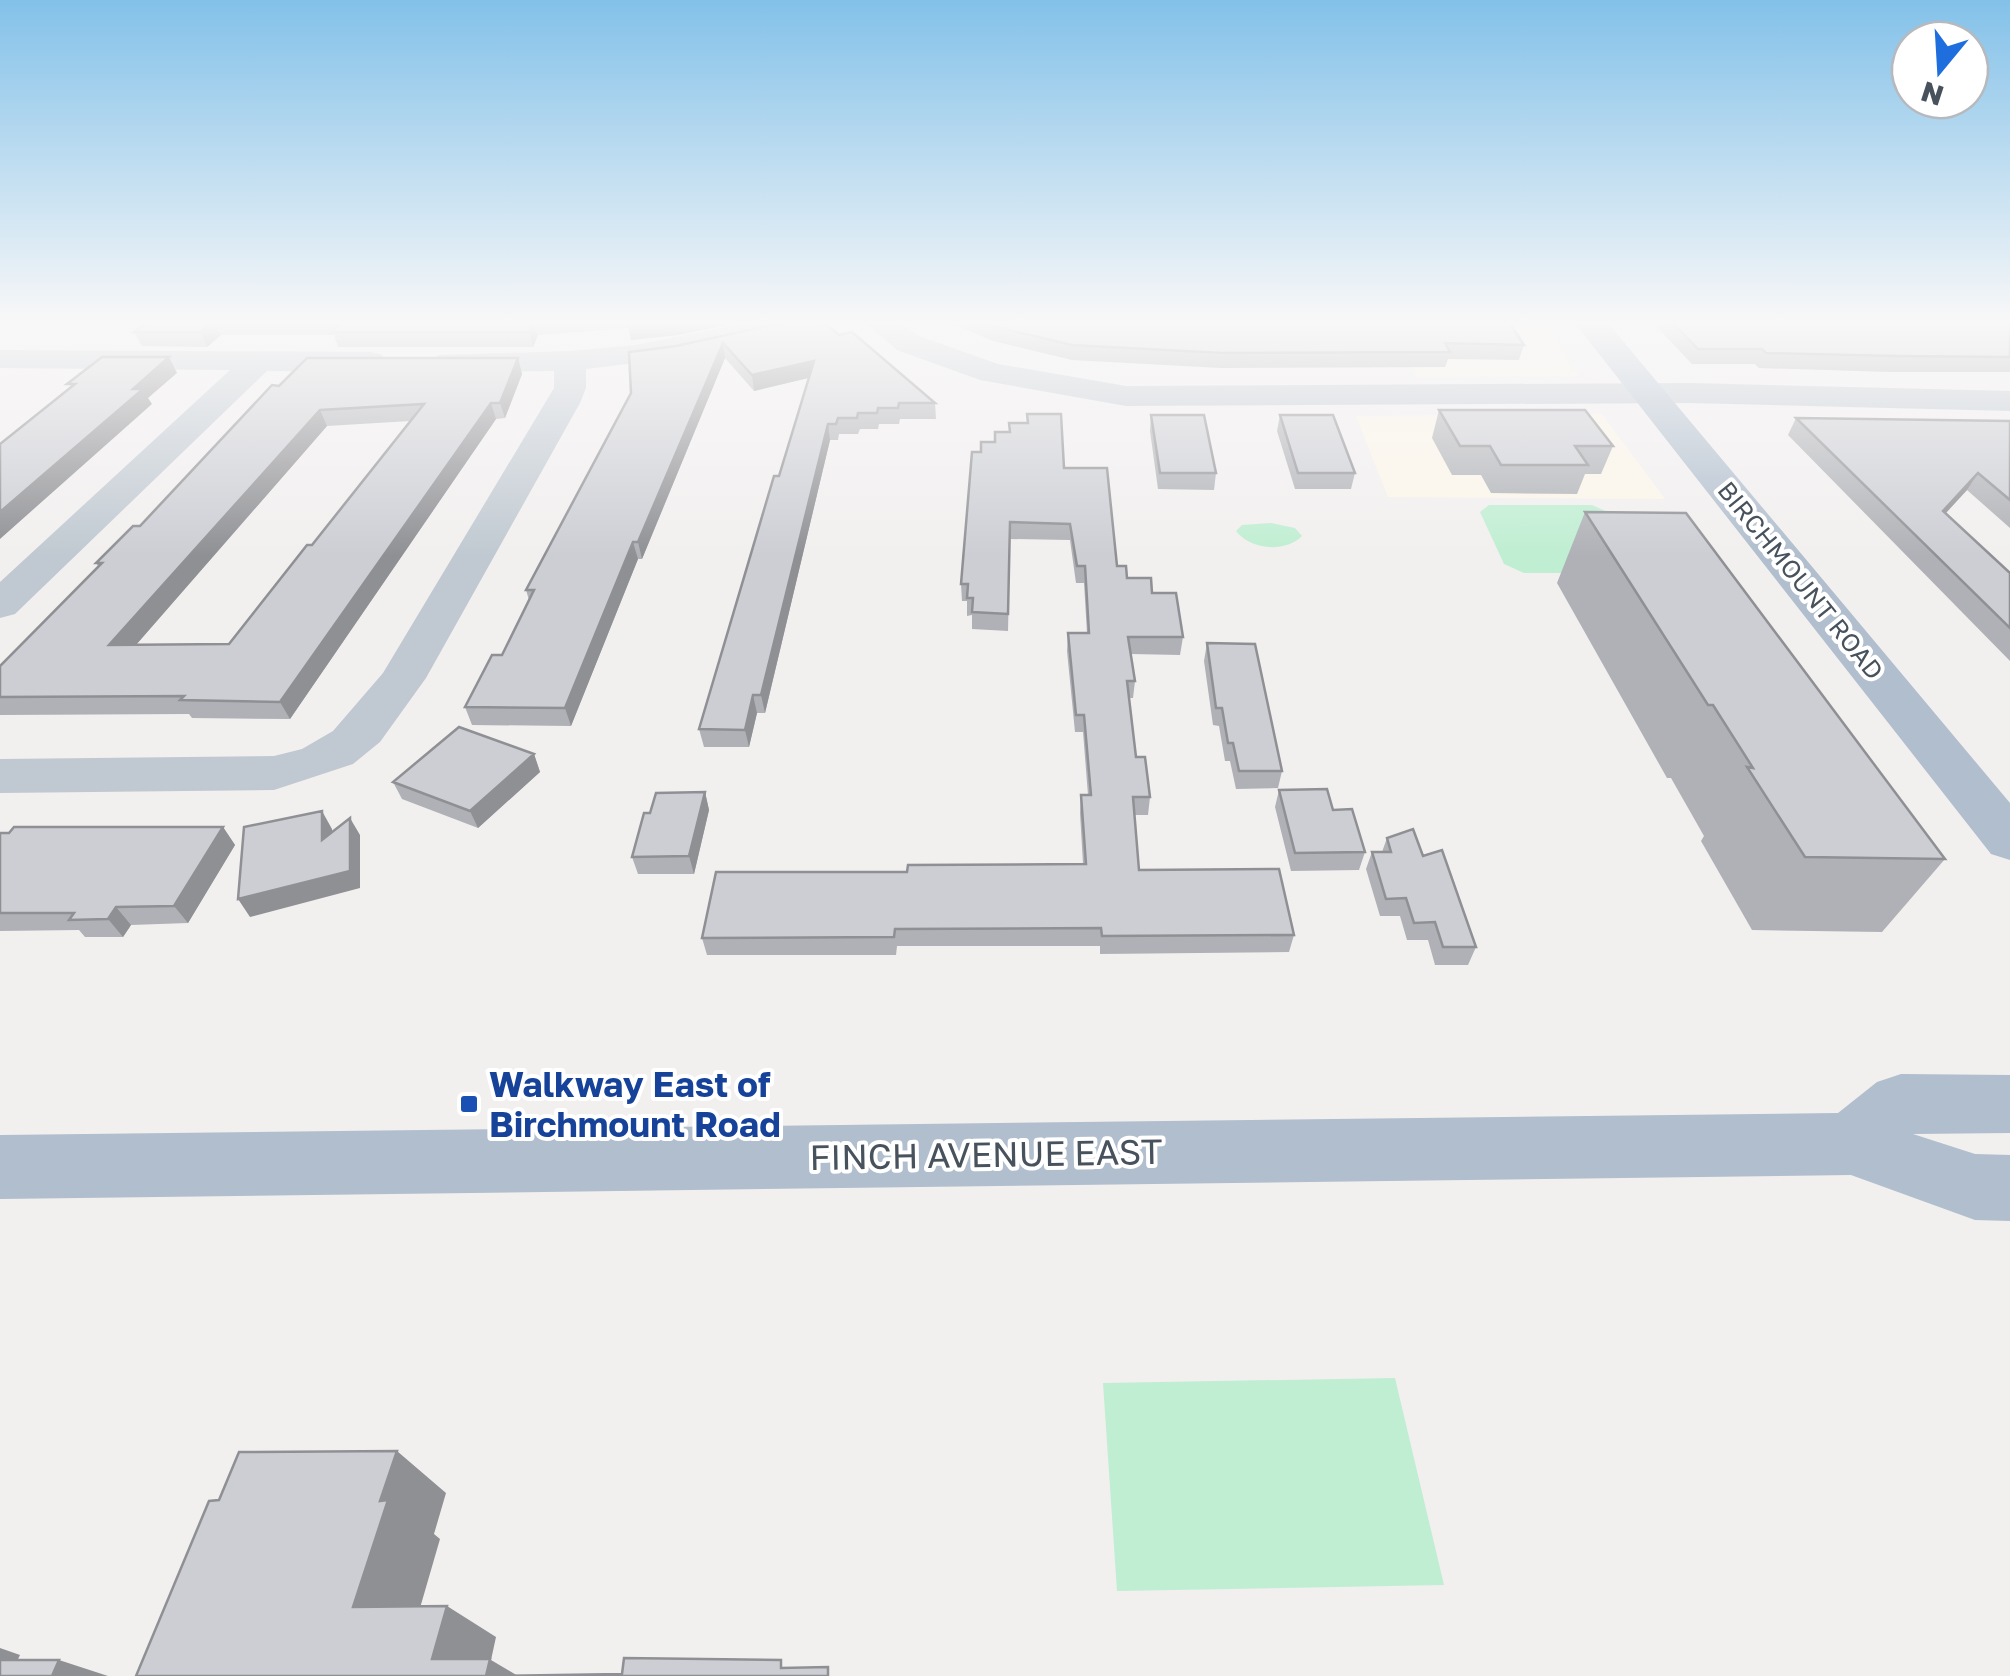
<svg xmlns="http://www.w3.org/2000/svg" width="2010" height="1676" font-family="'Golos Text',sans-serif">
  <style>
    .commercial { fill: #fcf6e9 }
    .green { fill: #bfeed2 }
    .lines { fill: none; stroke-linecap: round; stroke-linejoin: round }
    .minor { fill: #c0c9d1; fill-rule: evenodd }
    .major { fill: #b0becd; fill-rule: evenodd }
    .wall { fill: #afb1b6; fill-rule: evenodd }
    .shaded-wall { fill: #8f9094 }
    .building { fill: #ccced4; stroke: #8f9094; stroke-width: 2.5; fill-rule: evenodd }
    .transit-dot { fill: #1a4fb4; stroke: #fff; stroke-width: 4 }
    .labels { text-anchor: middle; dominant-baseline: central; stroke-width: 8; stroke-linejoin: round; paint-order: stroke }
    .far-street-label { font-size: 25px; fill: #48525c; stroke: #fff }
    .near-transit-label { font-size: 35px; font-weight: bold; fill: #164399; stroke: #fff; text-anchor: start }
    .near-street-label { font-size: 35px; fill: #48525c; stroke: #fff }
  </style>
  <rect width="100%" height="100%" fill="#f2efef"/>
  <path class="commercial" d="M1386,322H1544L1579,376L1416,377Z
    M1602,414L1665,499L1388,497L1356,416Z"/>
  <path class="green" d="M1489,505H1592L1610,513L1639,573H1524L1504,564L1480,512Z
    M1271,523L1295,528L1302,536C1285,553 1251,550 1236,531L1242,525Z
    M1395,1378L1444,1585L1117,1591L1103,1383Z"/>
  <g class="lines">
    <path class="minor" d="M753,322H814L810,328L799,331L635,363L586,369V388L580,403L426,678L380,742L353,764L274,790L0,793V759L274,756L302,749L333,731L383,673L554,388V371L449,372L438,369L433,362L438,355L570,351L635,345Z
      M864,322H898L919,336L998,364L1126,386L1690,383L2010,391V411L1690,403L1126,406L980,380L897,350Z
      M0,350L371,352L382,355L387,362L382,369L371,372L267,371L15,614L0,618V582L230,370L0,368Z"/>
    <path class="major" d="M1574,322H1607L2010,803V860L1991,854Z
      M1901,1074L2010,1075V1133L1913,1134L1975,1154L2010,1155V1221L1975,1220L1851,1175L0,1199V1135L1838,1113L1877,1082Z"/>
  </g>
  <path class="wall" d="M147,322H741L678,335L631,340L629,328L538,335L533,347H338L334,335H221L207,347L142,346L134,332Z
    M949,322H1509L1524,345L1519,360L1448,359L1445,367L1221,368L1072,360L993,341Z
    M1652,322H2010V372H1890L1759,368L1755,364H1692Z
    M839,335L935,403L936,419H900L899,424H879L878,429H860L858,434H839L838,440H830L765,713H757L749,747H704L699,729L809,378L754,391L725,358L642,559H638L571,726L472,725L465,707L502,655L529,600L526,590L676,346Z
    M518,358L522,374L505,418L496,419L290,719L192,718L189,714L0,715V666L98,566L96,563L140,526L279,386ZM410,421L312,545L229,644L136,645L327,426Z
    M1439,410L1613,446L1601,474H1585L1577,494L1491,493L1481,475H1452L1432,438Z
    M1151,415L1216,473L1214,490L1158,489L1150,431Z
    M1280,415L1355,473L1351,489H1295L1277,431Z
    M1796,418L2010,421V528L1967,490L1946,513L2010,573V661L1788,435Z
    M1010,432L1064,468L1117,566L1127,578L1152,593L1183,637L1180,655L1131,654L1135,681L1133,698H1129L1136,757L1150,797L1148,815H1134L1139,870L1294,935L1289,952L1100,954V946H897L896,955H707L702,938L907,872L1083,864L1080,813L1081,795H1088L1083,732H1075L1067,651L1068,633H1087L1084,583H1076L1070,540L1010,539L1008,631L972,629V615L967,616V601H962L961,584L981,452Z
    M1585,512L1945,859L1882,932L1752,930L1701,841L1704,836L1671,778H1667L1557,583Z
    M1207,643L1282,771L1278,788L1236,789L1230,761H1225L1219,726L1213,725L1204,661Z
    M534,754L540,772L478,828L402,799L393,782Z
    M1279,790L1333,810L1365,852L1359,870L1291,871L1275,807Z
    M705,792L709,810L694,874H638L632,857L650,813Z
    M223,827L235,845L188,923L131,925L123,937H85L79,930L0,931V833Z
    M1387,838L1423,856L1476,947L1468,965H1435L1428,940H1407L1400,916H1380L1366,869L1372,852H1382Z"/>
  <path class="shaded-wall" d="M211,322H214L221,335L207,347L200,332Z
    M533,322L538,335L533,347L529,332Z
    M663,322H741L678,335L631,340L628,326Z
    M723,343L725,358L642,559L638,542Z
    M169,357L177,373L148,398L152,404L0,539V512L133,389Z
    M518,358L522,374L505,418L500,403Z
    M814,361L816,376L754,391L752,375Z
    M491,403L496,419L290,719L280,702Z
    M320,410L327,426L121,662L109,645Z
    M828,424L830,440L765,713L761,695Z
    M1978,473L1967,490L1931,529L1943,511Z
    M633,542L638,559L571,726L565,708Z
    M753,695L757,713L749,747L745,730Z
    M534,754L540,772L478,828L470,811Z
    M705,792L709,810L694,874L689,856Z
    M322,811L332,829L333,858L322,840Z
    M350,818L360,835V888L250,917L238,899L350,871Z
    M223,827L235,845L188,923L174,906Z
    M116,907L131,925L123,937L108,919Z
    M397,1451L446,1493L434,1534L440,1539L411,1639L353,1607L380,1501Z
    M447,1606L496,1637L491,1660L518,1676H464L432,1659Z
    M0,1648L20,1655L10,1676H0Z
    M59,1660L108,1676H52Z"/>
  <path class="building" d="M147,322H211L200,332H134Z
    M342,322H533L529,332H332Z
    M628,322H663L628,326Z
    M786,322H824L839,335L852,332L935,403H899L898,408H878L877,413H858L857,418H838L836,424H828L761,695H753L745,730L699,729L774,476H779L814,361L752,375L723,343L638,542H633L565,708L465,707L492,655H502L534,590H526L631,393L629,352L676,346Z
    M982,322H1509L1524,345L1445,343L1450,352L1223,353L1072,345L992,326Z
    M1672,322H2010V357L1898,356L1766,353L1762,349H1698Z
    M102,357H169L133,389H143L0,512V444L75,384H67Z
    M307,358H518L500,403H491L280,702L180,700L184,696L0,697V666L102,563H96L133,526H140L272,385L279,386ZM424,404L312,545H307L229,644L109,645L320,410Z
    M1439,410H1585L1613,446H1575L1588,465H1501L1490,446H1460Z
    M1027,414H1061L1064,468H1107L1117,566H1126L1127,578H1151L1152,593H1176L1183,637H1128L1135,681H1127L1136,757H1145L1150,797H1133L1139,870L1279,869L1294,935L1102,936L1101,928L895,929L894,937L702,938L716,872H907L908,865L1086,864L1081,795H1091L1084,715H1076L1068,633H1089L1085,566H1077L1070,524L1010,522L1008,614L972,612L973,598H967L968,584H961L972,452H981V442H995V432H1010L1009,423H1028Z
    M1151,415H1204L1216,473H1160Z
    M1280,415H1333L1355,473H1298Z
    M1796,418L2010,421V500L1978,473L1943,511L2010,573V628Z
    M1585,512L1686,513L1945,859L1805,857L1747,767L1753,768L1713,705H1708Z
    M1207,643L1255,644L1282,771H1239L1233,743H1228L1222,708H1216Z
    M459,727L534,754L470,811L393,782Z
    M1327,789L1333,810L1352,809L1365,852L1295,853L1279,790Z
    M705,792L689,856L632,857L644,813H650L656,793Z
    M322,811V840L350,818V871L238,899L244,827Z
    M14,827H223L174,906L116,907L108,919L69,920L74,913H0V833H9Z
    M1413,829L1423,856L1442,850L1476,947H1443L1435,922L1414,923L1406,898L1386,899L1372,852H1391L1387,838Z
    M397,1451L380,1501L388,1500L353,1607L447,1606L432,1659H490L486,1676L622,1674L624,1658L781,1660V1668L828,1667V1676H136L209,1501L219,1500L239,1452Z
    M0,1660H59L52,1676H0Z"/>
  <linearGradient id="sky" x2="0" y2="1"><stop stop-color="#83c1e9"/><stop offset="0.58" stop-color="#f9f8f8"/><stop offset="1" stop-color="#f9f8f8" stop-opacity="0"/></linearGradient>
  <rect width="2010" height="556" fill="url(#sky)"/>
  <rect class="transit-dot" x="459" y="1094" width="20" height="20" rx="5"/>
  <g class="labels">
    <g class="far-street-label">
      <text transform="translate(1801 580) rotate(51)">BIRCHMOUNT ROAD</text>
    </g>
    <g class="near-transit-label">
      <text x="489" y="1084">Walkway East of<tspan x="489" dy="40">Birchmount Road</tspan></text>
    </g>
    <g class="near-street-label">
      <text transform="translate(986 1154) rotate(-1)">FINCH AVENUE EAST</text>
    </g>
  </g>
  <g transform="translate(1940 70) rotate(198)"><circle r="48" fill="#ffffff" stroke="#b6babe" stroke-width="2.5"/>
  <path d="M0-8L18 38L0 25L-18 38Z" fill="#1e6fdd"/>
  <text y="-15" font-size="28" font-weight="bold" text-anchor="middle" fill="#48525c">N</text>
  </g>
</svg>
